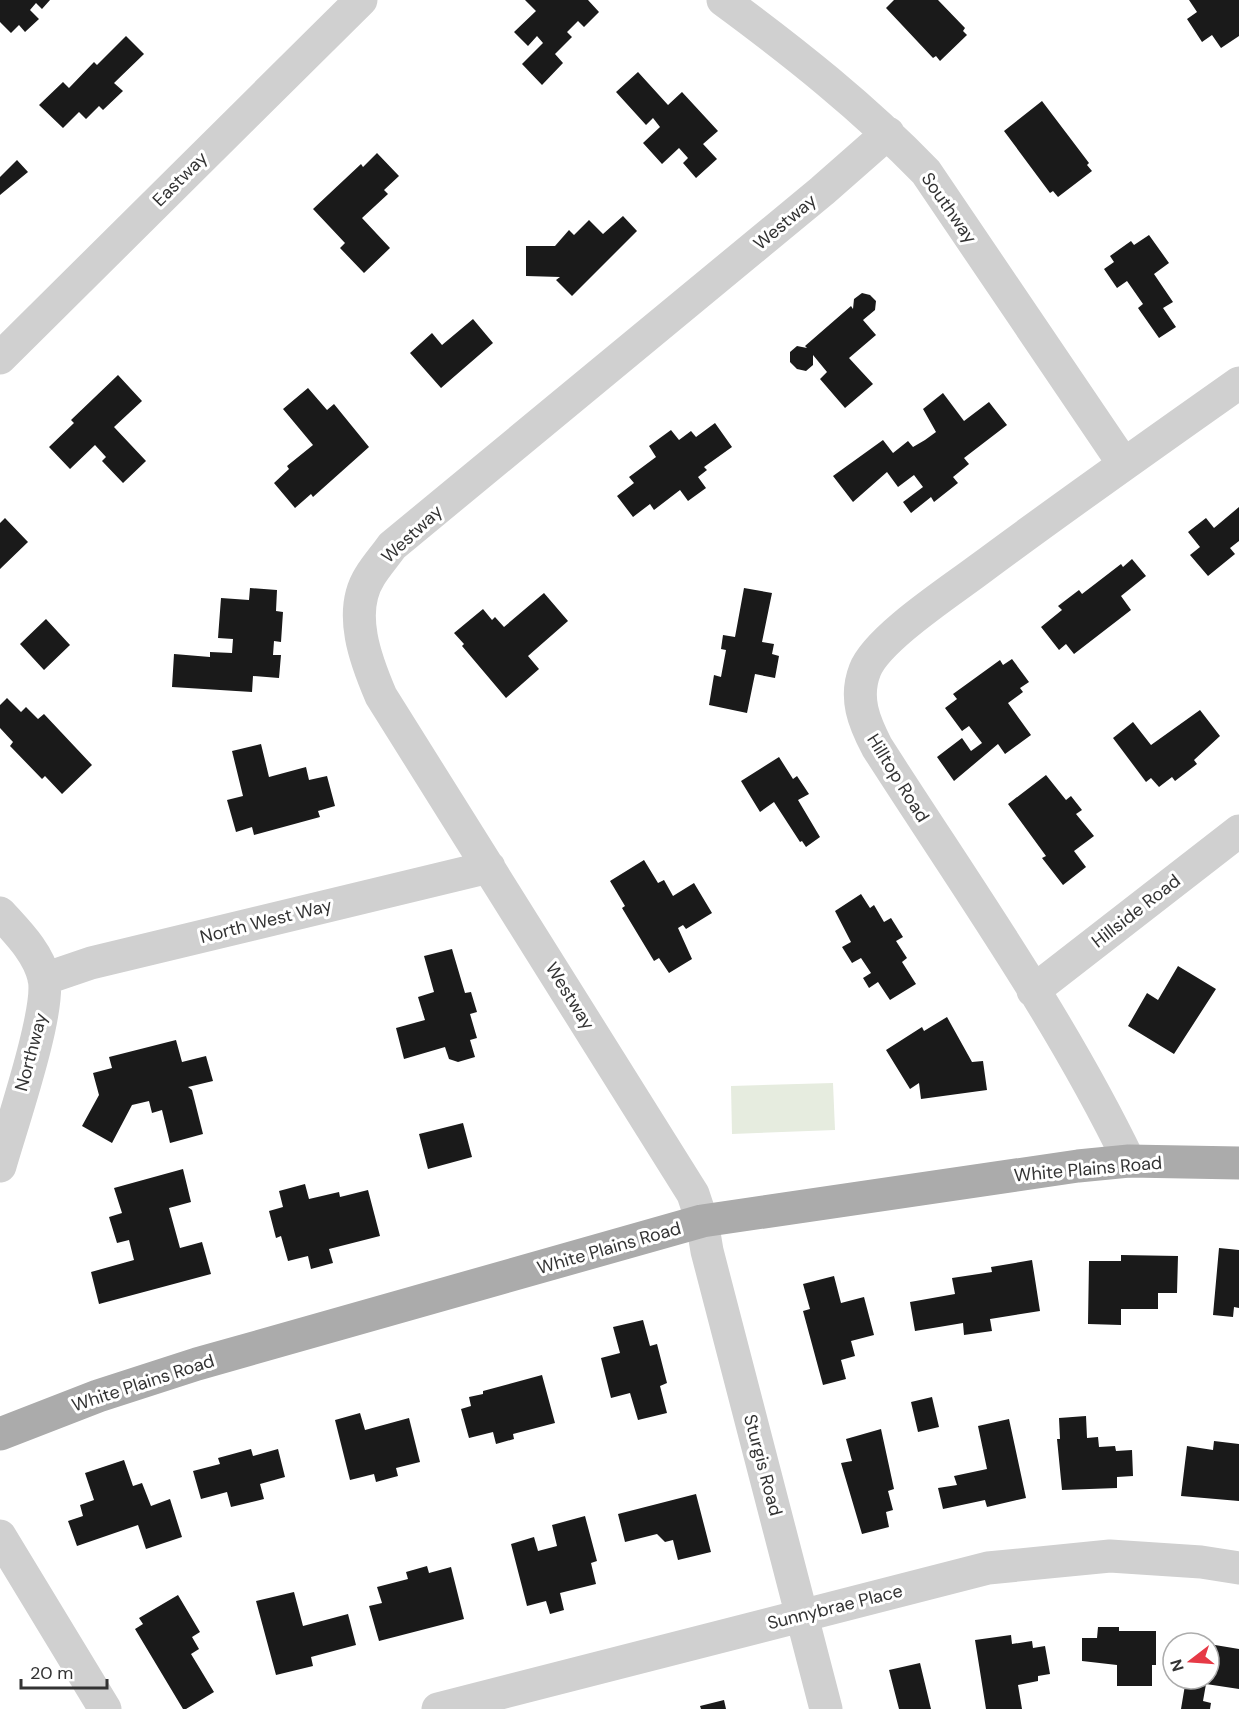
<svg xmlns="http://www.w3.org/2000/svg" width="1239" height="1709" font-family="'DM Sans',sans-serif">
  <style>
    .green { fill: #e6ecdf }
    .building { fill: #1a1a1a }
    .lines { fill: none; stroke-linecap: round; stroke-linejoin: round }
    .minor { stroke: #d0d0d0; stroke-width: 33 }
    .major { stroke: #ababab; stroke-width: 33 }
    .labels { text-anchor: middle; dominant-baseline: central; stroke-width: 6; stroke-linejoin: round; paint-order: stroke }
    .street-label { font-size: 18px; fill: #333; stroke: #fff }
  </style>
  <rect width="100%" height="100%" fill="#fff"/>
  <path class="green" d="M833,1083L835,1130L732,1134L731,1086Z"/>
  <path class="building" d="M0,0H50L42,9L36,3L30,10L39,19L25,32L19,25L11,33L0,22Z
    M525,0H588L599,12L584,27L578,21L567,32L572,37L555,54L563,63L542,85L522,64L543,43L537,36L528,46L514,32L536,11Z
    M894,0H938L965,28L963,31L967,35L940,61L936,56L933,58L886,8Z
    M1189,0H1239V36L1221,48L1212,35L1202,42L1187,19L1197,12Z
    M126,36L144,54L114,83L123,91L103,110L99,106L86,119L79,112L63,128L39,105L63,82L69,88L94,62L97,65Z
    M638,72L668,105L682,92L718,131L703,144L717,159L696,178L683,163L688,158L679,148L662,164L643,143L660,127L653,118L646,125L616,92Z
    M1042,101L1089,163L1087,165L1092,171L1058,197L1053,191L1050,193L1004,131Z
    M377,153L399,176L384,190L388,194L362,218L390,248L364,273L340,248L345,243L313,209L361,164L363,167Z
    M17,160L28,172L0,195V177Z
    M623,216L637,231L572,296L556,280L560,277L526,276V246H555L569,230L574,235L589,220L603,234Z
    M1149,235L1169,263L1154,274L1173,302L1163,308L1176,327L1159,338L1138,308L1143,304L1127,281L1117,288L1104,269L1114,262L1110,256L1131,241L1134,245Z
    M862,293L870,295L876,301L875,310L863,320L876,335L849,358L873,384L845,408L820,379L827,372L813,355V365L806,371L797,369L790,362V352L797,346L807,348L805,346L851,306L853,309L854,299Z
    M473,319L493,343L441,388L410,353L432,333L442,345Z
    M118,375L142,401L114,427L146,461L123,483L102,461L106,457L95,445L70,469L49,447L74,423L71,420Z
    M308,388L327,410L334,404L369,447L313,497L311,494L295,508L274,483L289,469L287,466L313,445L283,409Z
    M943,393L964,421L989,402L1007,425L964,458L969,464L953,477L958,483L934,502L931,497L911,513L903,502L923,487L914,475L898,487L887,472L853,502L833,476L883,440L893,453L908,441L913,447L925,440L936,432L923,409Z
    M715,423L732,447L704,467L707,470L698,477L706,488L688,501L680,490L654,510L650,504L633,517L617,496L634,483L629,477L656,457L649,446L671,430L679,440L691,431L696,437Z
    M1239,507V541L1230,548L1235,554L1208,576L1190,555L1200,547L1188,532L1206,518L1214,528Z
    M5,518L28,542L0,569V523Z
    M1132,559L1146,576L1121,596L1131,610L1074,654L1066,644L1059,650L1041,627L1062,610L1058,606L1079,590L1082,594L1121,564L1123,567Z
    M250,588L277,590L276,611L283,612L281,642L274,641L273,655H281L279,678L253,676L252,692L172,687L174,654L210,657V652L232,653L233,639L218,638L221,598L249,600Z
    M744,588L772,593L762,642L774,644L772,654L779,656L775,678L755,674L747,713L709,705L714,675L721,677L726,650L721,649L723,635L735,637Z
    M544,593L568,621L528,656L539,669L506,698L462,646L464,644L454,633L483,609L492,620L495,617L504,627Z
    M46,619L70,645L44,670L20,644Z
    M1012,659L1029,682L1020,688L1023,692L1008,703L1031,735L1005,754L998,744L954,781L937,757L962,738L971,751L982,743L969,726L962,731L945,708L957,699L953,694L1000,660L1003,665Z
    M7,698L21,712L26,707L38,719L44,714L92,765L62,794L45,776L42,779L10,746L13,742L0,728V705Z
    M1200,710L1220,736L1194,760L1197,764L1175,781L1172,777L1159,787L1151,778L1146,782L1113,738L1133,722L1151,745Z
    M261,744L269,777L306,767L309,780L327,776L335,806L318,811L320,817L254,835L252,827L236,832L227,800L243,796L232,751Z
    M779,757L793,779L797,776L809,794L798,800L820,837L806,847L802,841L800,842L774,802L760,812L741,781Z
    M1046,775L1066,800L1071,796L1082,810L1076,814L1094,836L1074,851L1086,867L1063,885L1042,858L1046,856L1008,804Z
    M644,860L658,883L664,880L673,896L694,883L712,913L686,929L683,925L678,928L692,959L669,973L659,958L654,961L622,908L625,906L610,881Z
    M861,894L870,908L874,905L884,922L891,918L903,937L896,941L907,958L902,962L916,984L890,1000L878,982L869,988L863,978L871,973L861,958L852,963L842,947L851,942L835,911Z
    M452,949L465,993L471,992L477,1012L470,1014L477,1038L470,1040L475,1057L458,1062L449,1059L445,1047L404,1059L396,1028L425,1020L418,997L434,992L424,956Z
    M1178,966L1216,989L1174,1054L1128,1026L1147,993L1158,1000Z
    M947,1017L972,1062L983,1061L987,1090L921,1099L919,1083L910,1089L886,1050L922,1027L924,1031Z
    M176,1040L182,1062L206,1056L213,1081L188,1087L192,1090L203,1134L170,1143L162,1110L152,1113L149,1101L132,1105L112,1143L82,1126L99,1095L93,1073L112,1068L109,1057Z
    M463,1123L472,1157L428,1169L419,1134Z
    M183,1169L191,1202L169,1208L180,1248L202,1242L211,1274L99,1304L91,1272L134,1260L129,1240L117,1243L109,1217L122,1213L114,1188Z
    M305,1184L309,1199L339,1192L340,1197L368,1190L380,1236L329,1249L333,1263L311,1269L308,1256L288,1261L281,1236L276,1238L269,1211L283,1207L279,1191Z
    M1219,1248L1239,1250V1308L1234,1307L1233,1317L1213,1315Z
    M1121,1255L1178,1256L1177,1293H1158V1309H1121V1325L1088,1324L1089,1261H1121Z
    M1032,1260L1040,1311L990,1319L992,1331L964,1335L963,1323L915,1331L910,1302L955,1294L952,1278L992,1272L991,1267Z
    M834,1276L841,1303L864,1297L874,1335L851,1341L855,1356L841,1360L846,1379L823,1385L803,1311L810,1309L803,1284Z
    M643,1320L650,1346L657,1344L667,1383L660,1386L667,1413L638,1420L630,1393L611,1398L601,1358L620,1353L613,1327Z
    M542,1375L555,1423L513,1434L514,1439L496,1444L493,1432L469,1438L461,1409L471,1406L469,1397L483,1394V1391Z
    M932,1397L939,1427L918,1432L911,1402Z
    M360,1413L365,1430L409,1418L420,1462L396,1468L398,1476L376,1482L374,1474L350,1480L335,1420Z
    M1086,1416L1087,1438L1098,1437L1099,1447L1115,1446L1116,1451L1132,1450L1133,1476L1117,1477V1488L1062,1490L1057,1439H1060L1059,1418Z
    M1009,1419L1026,1498L987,1507L985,1500L943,1509L938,1488L957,1485L954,1476L987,1469L978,1426Z
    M881,1429L894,1489L888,1491L893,1510L886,1512L889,1527L862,1534L841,1463L852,1461L846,1439Z
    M1214,1441L1239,1444V1501L1181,1496L1187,1446L1213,1450Z
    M251,1449L253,1456L278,1449L285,1477L260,1484L264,1499L231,1507L227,1492L201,1499L193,1471L220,1464L218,1458Z
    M124,1460L133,1486L142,1483L151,1506L170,1499L182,1537L146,1549L138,1525L77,1546L68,1521L83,1516L80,1505L94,1500L85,1473Z
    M696,1494L711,1552L678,1560L673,1540L665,1542L657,1534L625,1542L618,1514Z
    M585,1516L597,1561L591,1563L596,1584L560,1593L564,1610L550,1614L546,1601L527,1606L511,1544L534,1537L538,1551L557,1546L552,1525Z
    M427,1566L429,1573L451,1567L464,1619L379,1641L369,1606L382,1603L377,1587L408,1579L406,1572Z
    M294,1592L303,1626L348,1614L356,1645L311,1657L313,1666L276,1675L256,1601Z
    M178,1595L200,1632L192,1637L199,1649L191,1654L214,1692L186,1709H183L135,1629L143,1624L139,1618Z
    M1098,1627H1119V1631H1156V1665H1152V1686H1117V1665L1082,1661V1638H1097Z
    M1011,1635L1012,1644L1032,1641L1033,1648L1045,1646L1050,1674L1038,1676V1681L1018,1685L1022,1709H986L975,1640Z
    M1209,1644L1239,1649V1689L1206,1684L1203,1701L1211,1703L1210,1709H1181L1186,1679H1209Z
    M920,1663L931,1709H899L889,1670Z
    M724,1700L726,1709H701L700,1706Z"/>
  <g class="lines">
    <path class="minor" d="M723,0C795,53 863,107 926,172L1123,463
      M0,358L361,0
      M0,913C17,932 38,952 44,978C51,1011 11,1127 0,1166
      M44,979L91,963L489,867
      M1033,991L1239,831
      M1129,1161C1059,1016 964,883 877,747C864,722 854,698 865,670C877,639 949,592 977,571C1063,507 1151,445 1239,383
      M0,1536L105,1709
      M438,1709L988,1568L1110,1556L1201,1562L1239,1568
      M826,1709L707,1251L702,1221L693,1194L381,696C366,661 347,612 370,576C376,566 385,556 392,546L822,191L888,133"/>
    <path class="major" d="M0,1434L98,1396L197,1364L702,1221L1078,1166L1129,1161L1239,1163"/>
  </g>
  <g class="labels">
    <g class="street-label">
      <text transform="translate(180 179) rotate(-45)">Eastway</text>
      <text transform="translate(949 208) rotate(55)">Southway</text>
      <text transform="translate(785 222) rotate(-40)">Westway</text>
      <text transform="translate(412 534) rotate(-43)">Westway</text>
      <text transform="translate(898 778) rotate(58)">Hilltop Road</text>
      <text transform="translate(1136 911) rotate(-38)">Hillside Road</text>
      <text transform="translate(266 921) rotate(-14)">North West Way</text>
      <text transform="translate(570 996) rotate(58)">Westway</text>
      <text transform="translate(31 1052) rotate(-75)">Northway</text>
      <text transform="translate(1088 1169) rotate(-5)">White Plains Road</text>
      <text transform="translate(609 1248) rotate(-16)">White Plains Road</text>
      <text transform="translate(143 1383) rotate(-18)">White Plains Road</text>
      <text transform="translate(763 1465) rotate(75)">Sturgis Road</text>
      <text transform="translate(835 1607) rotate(-14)">Sunnybrae Place</text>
    </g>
  </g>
  <g transform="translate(1191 1661) rotate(253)"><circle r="28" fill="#ffffff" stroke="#adadad" stroke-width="1.5"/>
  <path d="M0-4.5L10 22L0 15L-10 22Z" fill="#e63946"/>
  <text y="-9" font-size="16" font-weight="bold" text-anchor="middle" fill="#333333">N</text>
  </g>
  <path d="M21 1679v9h86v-9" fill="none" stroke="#333333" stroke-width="3"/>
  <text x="30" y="1679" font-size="18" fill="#333333" stroke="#ffffff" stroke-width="4.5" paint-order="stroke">20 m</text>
</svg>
